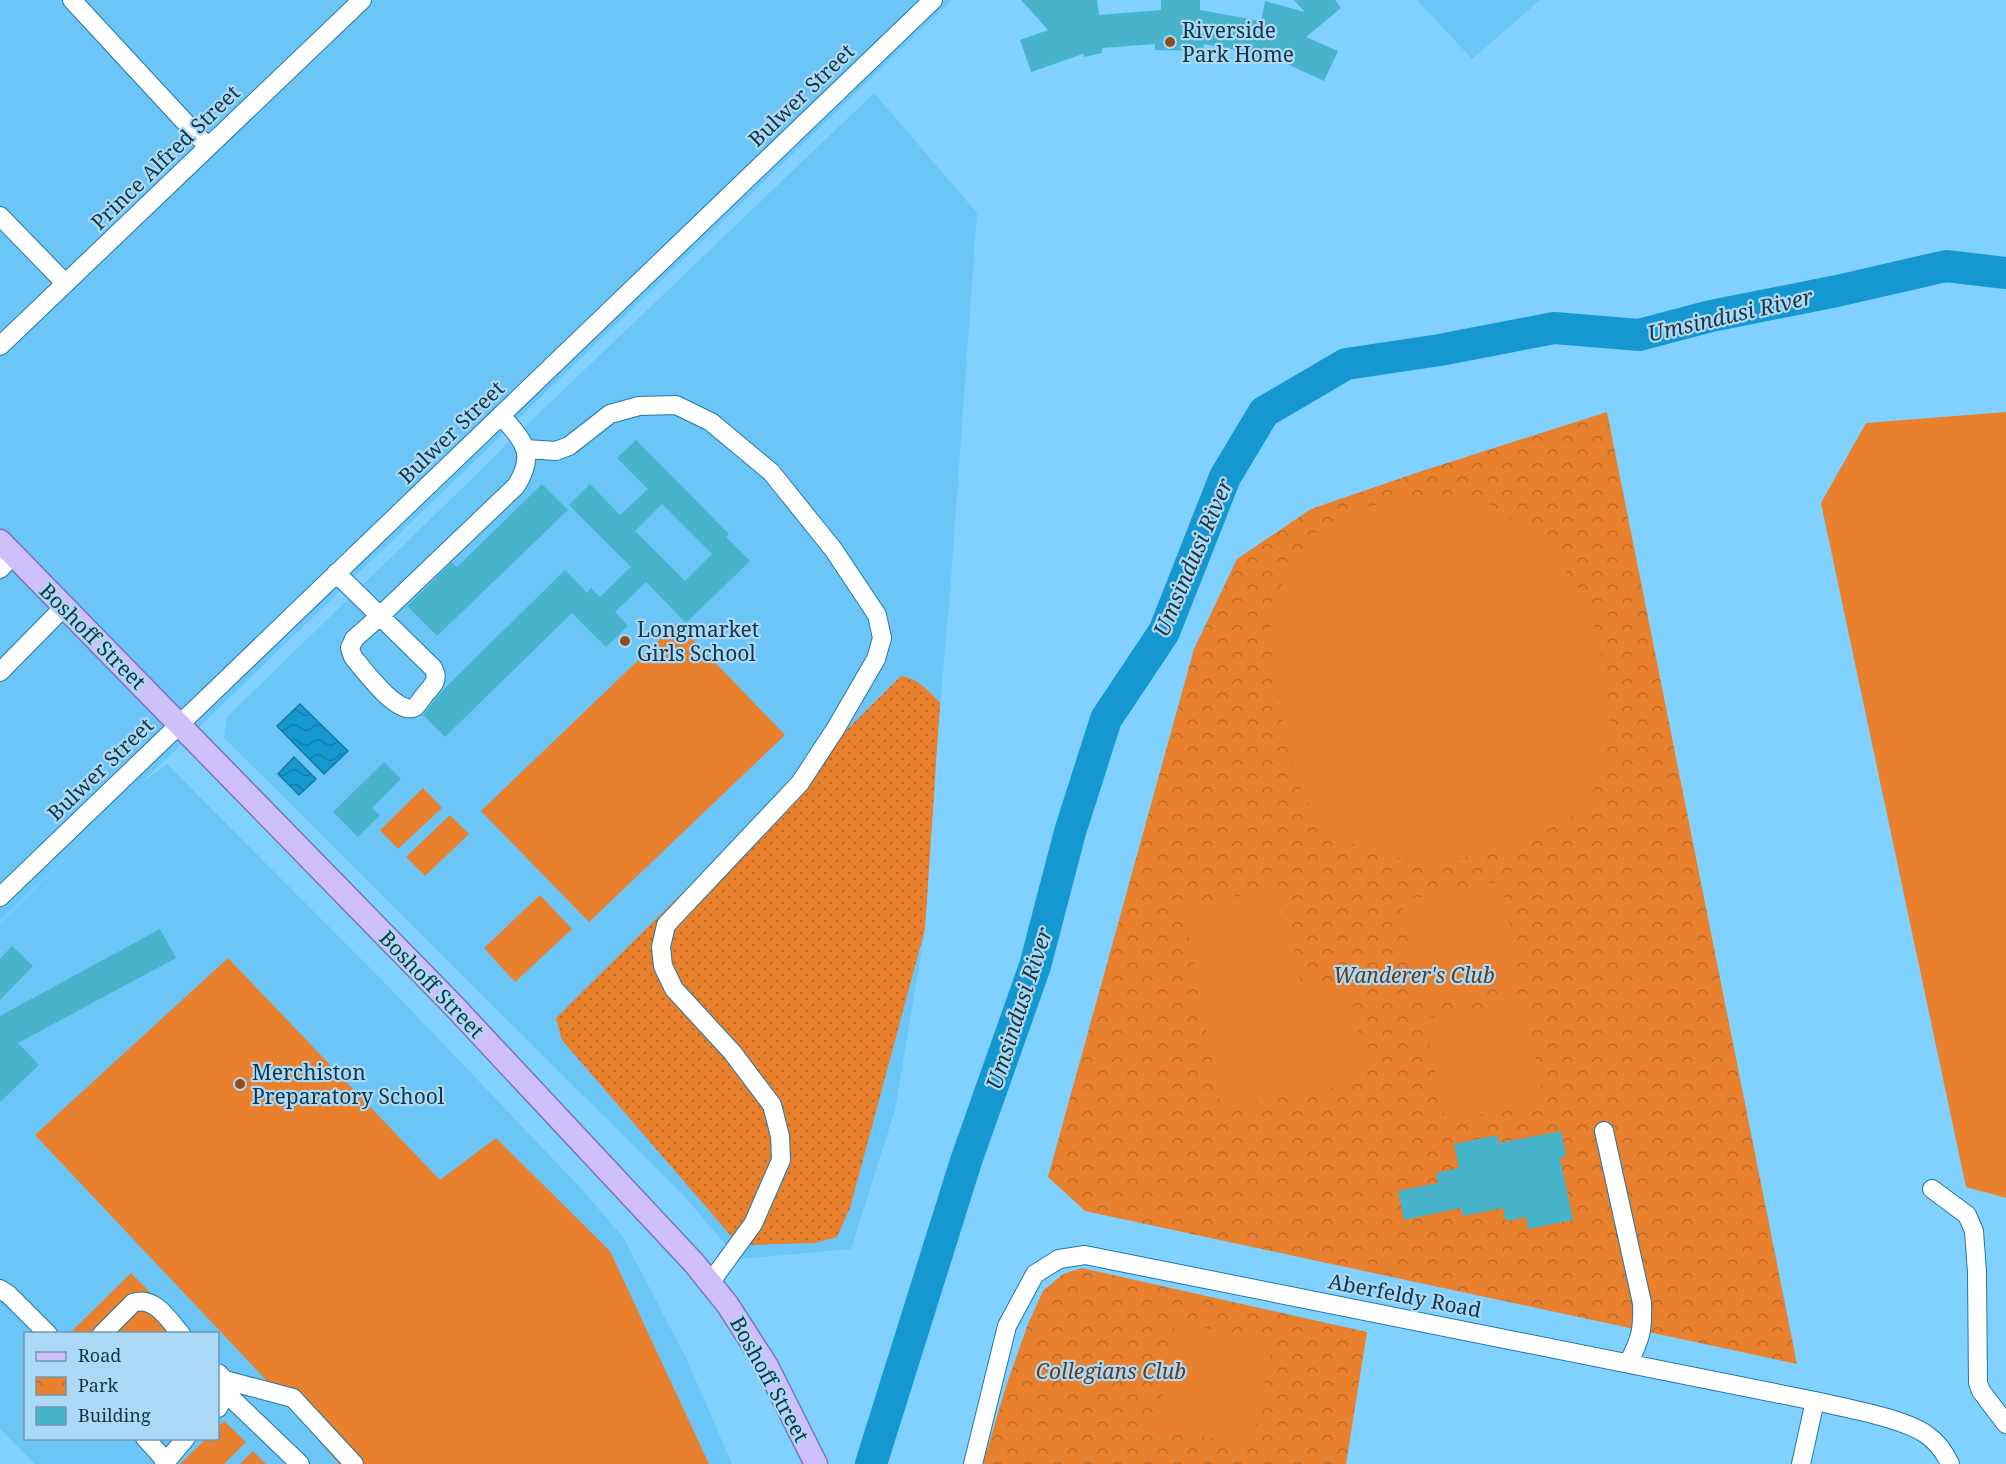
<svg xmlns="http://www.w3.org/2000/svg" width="2006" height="1464" font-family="'Noto Serif',serif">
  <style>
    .built { fill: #6bc5f6; fill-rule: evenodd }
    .grass { fill: url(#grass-dots) }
    .park { fill: url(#park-crowns) }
    .pitch { fill: #e8802d }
    .water { fill: url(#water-waves); stroke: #147aa7; stroke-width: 1.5 }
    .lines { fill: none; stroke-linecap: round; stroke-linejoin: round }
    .river { stroke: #1598d0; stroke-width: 32 }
    .building { fill: #48b4cb; fill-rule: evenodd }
    .minor-casing { stroke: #2078a1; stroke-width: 20 }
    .major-casing { stroke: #7874bb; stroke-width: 25 }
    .minor { stroke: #fff; stroke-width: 18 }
    .major { stroke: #cfc0fb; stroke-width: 22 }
    .poi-dot { fill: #8e4d19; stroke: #acdaf6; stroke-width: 2 }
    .labels { text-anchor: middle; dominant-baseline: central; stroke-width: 4.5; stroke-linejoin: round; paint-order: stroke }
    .poi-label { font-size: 21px; fill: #123547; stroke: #acdaf6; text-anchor: start }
    .street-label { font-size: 21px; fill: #123547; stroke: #acdaf6 }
    .park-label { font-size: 21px; font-style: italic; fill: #673a1a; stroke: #acdaf6 }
    .water-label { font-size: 22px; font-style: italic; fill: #1d3543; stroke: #acdaf6 }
  </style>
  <defs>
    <pattern id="grass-dots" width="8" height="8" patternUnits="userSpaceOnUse" patternTransform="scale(1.5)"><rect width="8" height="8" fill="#e8802d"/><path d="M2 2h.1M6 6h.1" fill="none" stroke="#bb6a28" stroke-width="1.8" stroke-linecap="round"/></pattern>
    <pattern id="park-crowns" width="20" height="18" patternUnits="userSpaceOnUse" patternTransform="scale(1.5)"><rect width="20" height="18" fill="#e8802d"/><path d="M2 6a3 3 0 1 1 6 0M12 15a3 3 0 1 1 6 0" fill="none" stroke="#bb6a28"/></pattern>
    <pattern id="water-waves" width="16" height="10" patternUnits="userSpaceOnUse" patternTransform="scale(1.5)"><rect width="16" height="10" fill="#1598d0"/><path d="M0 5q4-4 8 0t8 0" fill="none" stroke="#127dab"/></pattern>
  </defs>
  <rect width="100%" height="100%" fill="#80d1ff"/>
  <path class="built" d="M0,0H952L140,784L167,764L385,983L577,1184L623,1237L687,1360L732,1464H35L0,1429V923L97,826L0,921ZM26,1334H218V1438H26Z
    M1417,0H1540L1472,59Z
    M874,93L977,213L951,580L936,757L925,929L895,1110L851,1249L738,1259L683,1195L224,738L227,717L531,421Z"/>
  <path class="grass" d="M901,676C919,679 929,691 940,703L925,929L850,1208L837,1237L815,1243L747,1245L732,1237L562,1040L556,1018Z"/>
  <path class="park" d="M1607,412L1797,1364L1085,1211L1048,1177L1194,649L1237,559L1311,509L1416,473Z
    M1082,1268L1367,1332L1346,1464H983L1006,1386L1028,1324L1043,1291L1063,1274Z"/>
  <path class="pitch" d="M2006,412V1198L1966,1187L1821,503L1866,423Z
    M1454,495L1488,503L1541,540L1578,587L1597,635L1605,674L1611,731L1601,773L1587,805L1559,824L1520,843L1483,855L1433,861L1380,856L1330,834L1303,796L1286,741L1274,670L1270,618L1288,571L1317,532L1351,511L1404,498Z
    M677,623L785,735L589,922L481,811Z
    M423,788L442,808L398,849L380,830Z
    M450,815L469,834L425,876L406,857Z
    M1501,881L1521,984L1421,1003L1401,901Z
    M1282,888L1302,990L1348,982L1367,1081L1221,1108L1183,906Z
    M540,895L572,929L515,982L484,948Z
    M228,958L440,1180L496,1138L610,1251L709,1464H339L267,1381L35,1135Z
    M1524,1000L1544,1102L1445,1121L1425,1019Z
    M131,1273L190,1333L69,1334Z
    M1176,1322L1273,1342L1252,1446L1157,1428Z
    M224,1421L246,1442L224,1464H180L206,1439L218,1438V1427Z
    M253,1451L266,1464H240Z"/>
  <path class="water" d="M300,704L348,751L324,774L277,726Z
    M294,757L316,779L299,795L278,774Z"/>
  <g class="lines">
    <path class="river" d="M871,1464L966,1161L1035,966L1070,832L1106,719L1164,632L1225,477L1264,412L1346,364L1440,350L1554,328L1639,335L1711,316L1837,291L1946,266L2006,273"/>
  </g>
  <path class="building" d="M1021,0H1097L1099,15L1161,10V0H1200V10L1261,21L1265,1L1305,12L1294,0H1335L1341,8L1306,37L1338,51L1324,81L1276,59L1275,63L1255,57L1256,54L1204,44L1203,51L1155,50V44L1102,48V53L1084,57L1083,54L1031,72L1020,40L1048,30Z
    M636,440L729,534L726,537L750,561L686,623L646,582L615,612L628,626L606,647L572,613L445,737L423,715L444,689L565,570L587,593L591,588L600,597L631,567L569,505L590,484L620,515L648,489L617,458ZM662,504L712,554L685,581L635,531Z
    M542,484L568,510L437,636L407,606L452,562L457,567Z
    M384,762L401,779L372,808L380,815L358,837L333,812Z
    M160,929L176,958L18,1043L39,1065L0,1102V1016Z
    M12,946L33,966L0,1000V959Z
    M1561,1131L1566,1156L1560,1158L1573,1220L1528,1229L1526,1217L1506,1221L1503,1208L1463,1216L1461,1208L1404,1220L1398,1191L1438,1183L1436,1173L1459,1168L1454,1144L1497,1135L1499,1143Z"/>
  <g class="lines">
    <defs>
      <path id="minor" d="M72,0L208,147
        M0,216L65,283
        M0,346L362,0
        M526,449L556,451L569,446L610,414L639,406L676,405L711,422L771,472L833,549L877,615L882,638L876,659L836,728L800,783L666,925L661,947L663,966L674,989L732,1052L772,1105L780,1136L781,1160L753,1224L710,1283
        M0,569L13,555
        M336,573L380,616L354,639L350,648L353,657C363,669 398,717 415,707C419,704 423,696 427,692C434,684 439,679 433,668L380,616L516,486C537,453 523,441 501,415
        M0,672L64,607
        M0,897L933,0
        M1604,1131L1642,1303C1643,1329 1641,1339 1628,1363
        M1932,1189L1967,1215L1974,1231L1977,1272L1978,1383L1981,1391L2006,1424
        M0,1289L9,1295L48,1334
        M102,1334L133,1303C154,1295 169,1320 181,1334
        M218,1373L225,1380L293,1398L354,1464
        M226,1393L300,1464
        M218,1408L226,1392L225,1382
        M145,1438L166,1461
        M164,1464L186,1438
        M973,1464L1007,1326L1035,1274L1059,1259L1085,1255L1815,1401C1844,1408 1904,1418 1927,1435C1937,1442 1945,1453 1950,1464
        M1801,1464L1815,1401"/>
      <path id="major" d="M0,541L453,1005L694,1263L727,1304L767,1366L816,1464"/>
    </defs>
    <use href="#minor" class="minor-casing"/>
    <use href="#major" class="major-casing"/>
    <use href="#minor" class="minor"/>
    <use href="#major" class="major"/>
  </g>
  <g class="poi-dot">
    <circle cx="1170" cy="42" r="6"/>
    <circle cx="625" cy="641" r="6"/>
    <circle cx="240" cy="1084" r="6"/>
  </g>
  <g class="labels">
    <g class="poi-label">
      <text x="1182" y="30">Riverside<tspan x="1182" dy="24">Park Home</tspan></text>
      <text x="637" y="629">Longmarket<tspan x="637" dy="24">Girls School</tspan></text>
      <text x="252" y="1072">Merchiston<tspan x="252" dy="24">Preparatory School</tspan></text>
    </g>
    <g class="street-label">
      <text transform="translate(801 95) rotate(-44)">Bulwer Street</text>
      <text transform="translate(165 157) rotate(-44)">Prince Alfred Street</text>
      <text transform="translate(451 432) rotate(-44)">Bulwer Street</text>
      <text transform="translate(93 636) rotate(45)">Boshoff Street</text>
      <text transform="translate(100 769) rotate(-44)">Bulwer Street</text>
      <text transform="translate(432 984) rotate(46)">Boshoff Street</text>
      <text transform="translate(1405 1295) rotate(11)">Aberfeldy Road</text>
      <text transform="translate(770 1379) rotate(61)">Boshoff Street</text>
    </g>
    <g class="park-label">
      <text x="1414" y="975">Wanderer's Club</text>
      <text x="1111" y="1371">Collegians Club</text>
    </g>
    <g class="water-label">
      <text transform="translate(1730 314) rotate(-13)">Umsindusi River</text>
      <text transform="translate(1192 557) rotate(-67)">Umsindusi River</text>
      <text transform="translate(1018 1008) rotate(-72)">Umsindusi River</text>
    </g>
  </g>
  <rect x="24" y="1332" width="195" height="108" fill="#acdaf6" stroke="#6e98b0" stroke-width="1.5"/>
  <rect x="36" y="1352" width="30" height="9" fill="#cfc0fb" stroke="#6e98b0" stroke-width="1.5"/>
  <text x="78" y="1362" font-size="18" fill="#123547">Road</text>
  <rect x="36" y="1377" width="30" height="18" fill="url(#park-crowns)" stroke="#6e98b0" stroke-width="1.5"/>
  <text x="78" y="1392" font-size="18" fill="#123547">Park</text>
  <rect x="36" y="1407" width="30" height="18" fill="#48b4cb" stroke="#6e98b0" stroke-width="1.5"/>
  <text x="78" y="1422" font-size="18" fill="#123547">Building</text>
</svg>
